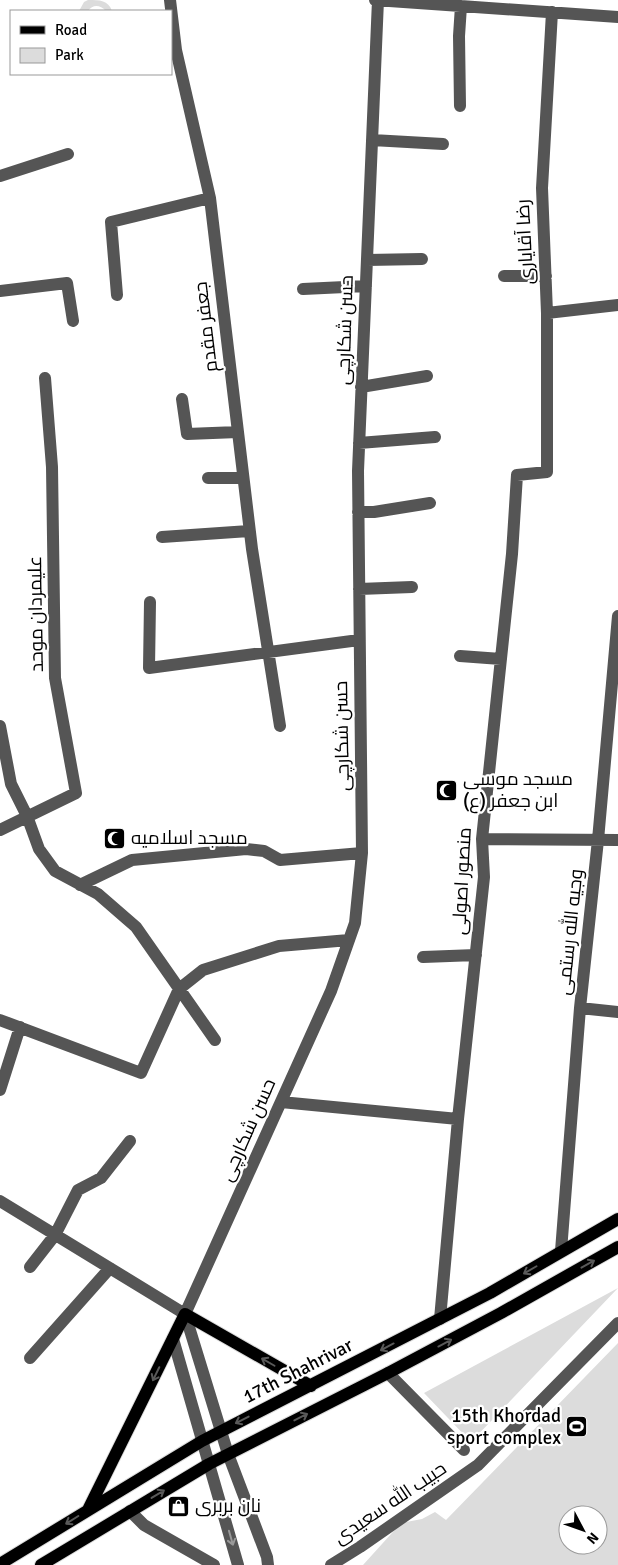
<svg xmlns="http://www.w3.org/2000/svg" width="618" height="1565" font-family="Signika,Cairo,sans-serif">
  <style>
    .green { fill: #dcdcdc; fill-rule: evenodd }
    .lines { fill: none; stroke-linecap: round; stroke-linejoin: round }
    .major-casing { stroke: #dbdbdb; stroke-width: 14 }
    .minor { stroke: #555; stroke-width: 12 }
    .major { stroke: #000; stroke-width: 12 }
    .oneway { stroke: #595959 }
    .oneway2 { stroke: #999 }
    .labels { text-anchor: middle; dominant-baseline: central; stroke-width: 4.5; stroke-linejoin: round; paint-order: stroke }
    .street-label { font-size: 19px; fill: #000; stroke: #fff }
    .poi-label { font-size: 19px; fill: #000; stroke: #fff; text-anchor: start }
  </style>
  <rect width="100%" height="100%" fill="#fff"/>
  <path class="green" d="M88,0C100,0 108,0 112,11H106C100,5 93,4 88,11H79L84,2Z
    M618,1288L471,1442L424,1393Z
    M618,1343V1565H363L401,1523L422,1519L435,1512L446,1520ZM568,1515H598V1545H568Z"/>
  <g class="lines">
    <defs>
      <path id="major" d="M88,1510L185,1314L311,1386
        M0,1564L202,1441L490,1293L618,1219
        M41,1565L209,1464L388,1373L501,1313L618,1247"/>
    </defs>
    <use href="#major" class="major-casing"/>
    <path class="minor" d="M170,0L176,50L210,198L252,549L280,726
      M375,0L618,17
      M460,106L459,36L461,6
      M372,140L443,144
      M0,176L68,154
      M367,260L422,259
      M504,276H546
      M303,289L366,286
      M0,291L67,283L73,321
      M117,295L111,222L210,198
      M547,313L618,305
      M361,387L427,376
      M182,399L187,434L238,432
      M359,443L435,437
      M208,478H243
      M358,512H374L430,503
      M162,537L249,531
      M359,589L412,587
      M150,602L149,668L359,640
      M460,656L501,659
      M0,726L11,784L27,816L39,849L55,871L98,894L136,927L215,1040
      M0,830L76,793L55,678L52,467L45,378
      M482,839L618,840
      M80,885L132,860L246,849L264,851L280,860L362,853
      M423,957L476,955
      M580,1008L618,1012
      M0,1020L141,1073L179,989L203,970L279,946L349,940
      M0,1090L20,1027
      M281,1102L458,1119
      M0,1201L185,1314
      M561,1251L580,1008L598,840L618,616
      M30,1267L55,1235L78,1190L101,1178L130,1141
      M440,1319L458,1119L484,877L482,839L512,554L517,475L547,472V313L542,188L552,12
      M173,1339L238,1565
      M30,1358L110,1268
      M388,1373L464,1450
      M130,1511L144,1525L214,1565
      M268,1565L267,1557L228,1454L185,1314L331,991L355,923L362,853L358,471L378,0
      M331,1565L360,1547L478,1465L618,1323"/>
    <use href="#major" class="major"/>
  </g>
  <defs><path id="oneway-shaft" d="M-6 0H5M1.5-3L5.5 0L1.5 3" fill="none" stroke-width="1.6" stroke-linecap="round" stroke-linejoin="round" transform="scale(1.25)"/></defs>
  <g class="oneway">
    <use href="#oneway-shaft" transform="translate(588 1264) rotate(-29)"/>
    <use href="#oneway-shaft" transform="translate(530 1270) rotate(150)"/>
    <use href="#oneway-shaft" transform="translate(445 1343) rotate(-28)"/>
    <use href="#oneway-shaft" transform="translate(387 1347) rotate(152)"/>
    <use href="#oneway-shaft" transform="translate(268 1362) rotate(-150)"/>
    <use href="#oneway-shaft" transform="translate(156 1374) rotate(116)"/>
    <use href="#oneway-shaft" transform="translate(301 1417) rotate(-27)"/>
    <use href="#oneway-shaft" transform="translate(242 1420) rotate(153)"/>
    <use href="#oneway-shaft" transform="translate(158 1494) rotate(-31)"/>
    <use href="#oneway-shaft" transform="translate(72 1520) rotate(148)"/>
  </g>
  <use class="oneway2" href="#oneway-shaft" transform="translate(231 1538) rotate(74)"/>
  <defs>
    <symbol id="mosque-square" viewBox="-11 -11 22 22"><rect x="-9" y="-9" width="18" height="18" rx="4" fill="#000" stroke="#fff"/><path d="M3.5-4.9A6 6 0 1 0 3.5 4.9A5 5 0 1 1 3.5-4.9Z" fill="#fff"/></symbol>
    <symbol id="stadium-square" viewBox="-11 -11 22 22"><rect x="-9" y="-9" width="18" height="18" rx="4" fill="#000" stroke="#fff"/><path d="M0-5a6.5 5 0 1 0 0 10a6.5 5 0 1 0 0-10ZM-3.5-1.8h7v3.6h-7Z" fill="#fff"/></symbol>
    <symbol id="shop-square" viewBox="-11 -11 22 22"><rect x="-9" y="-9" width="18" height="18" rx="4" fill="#000" stroke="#fff"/><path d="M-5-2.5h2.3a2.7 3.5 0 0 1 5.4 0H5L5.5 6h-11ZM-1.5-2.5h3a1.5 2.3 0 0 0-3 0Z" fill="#fff"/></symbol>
  </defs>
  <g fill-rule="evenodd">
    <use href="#mosque-square" x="434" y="778" width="25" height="25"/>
    <use href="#mosque-square" x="102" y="826" width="25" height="25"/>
    <use href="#stadium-square" x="564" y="1414" width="25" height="25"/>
    <use href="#shop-square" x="166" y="1494" width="25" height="25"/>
  </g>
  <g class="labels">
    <g class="street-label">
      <text transform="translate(525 242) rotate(-93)">رضا آقایاری</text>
      <text transform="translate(206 327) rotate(-97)">جعفر مقدم</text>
      <text transform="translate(345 330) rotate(-88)">حسن شکارچی</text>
      <text transform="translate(36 614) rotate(-91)">علیمردان موحد</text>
      <text transform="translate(342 736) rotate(-91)">حسن شکارچی</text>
      <text transform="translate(462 881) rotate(-87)">منصور اصولی</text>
      <text transform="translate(570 932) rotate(-84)">وجیه الله رستمی</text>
      <text transform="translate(248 1130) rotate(-66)">حسن شکارچی</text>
      <text transform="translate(298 1371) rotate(-27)">17th Shahrivar</text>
      <text transform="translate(390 1503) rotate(-34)">حبیب الله سعیدی</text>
    </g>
    <g class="poi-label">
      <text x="463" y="779">مسجد موسی<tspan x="463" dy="22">ابن جعفر (ع)</tspan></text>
      <text x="131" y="838">مسجد اسلامیه</text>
      <text x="561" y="1416" text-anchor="end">15th Khordad<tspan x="561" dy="22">sport complex</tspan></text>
      <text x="195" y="1506">نان بربری</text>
    </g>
  </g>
  <rect x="10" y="10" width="162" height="65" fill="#ffffff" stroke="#999999"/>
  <rect x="20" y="26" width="25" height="8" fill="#000000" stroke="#999999"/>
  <text x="55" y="35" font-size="15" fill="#000000">Road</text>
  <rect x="20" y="48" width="25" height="15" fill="#dcdcdc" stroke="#999999"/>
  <text x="55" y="60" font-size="15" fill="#000000">Park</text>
  <g transform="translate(583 1530) rotate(131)"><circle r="24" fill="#ffffff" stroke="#999999"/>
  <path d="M0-4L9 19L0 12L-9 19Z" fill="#000000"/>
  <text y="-8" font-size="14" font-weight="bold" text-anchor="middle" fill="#000000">N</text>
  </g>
</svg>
